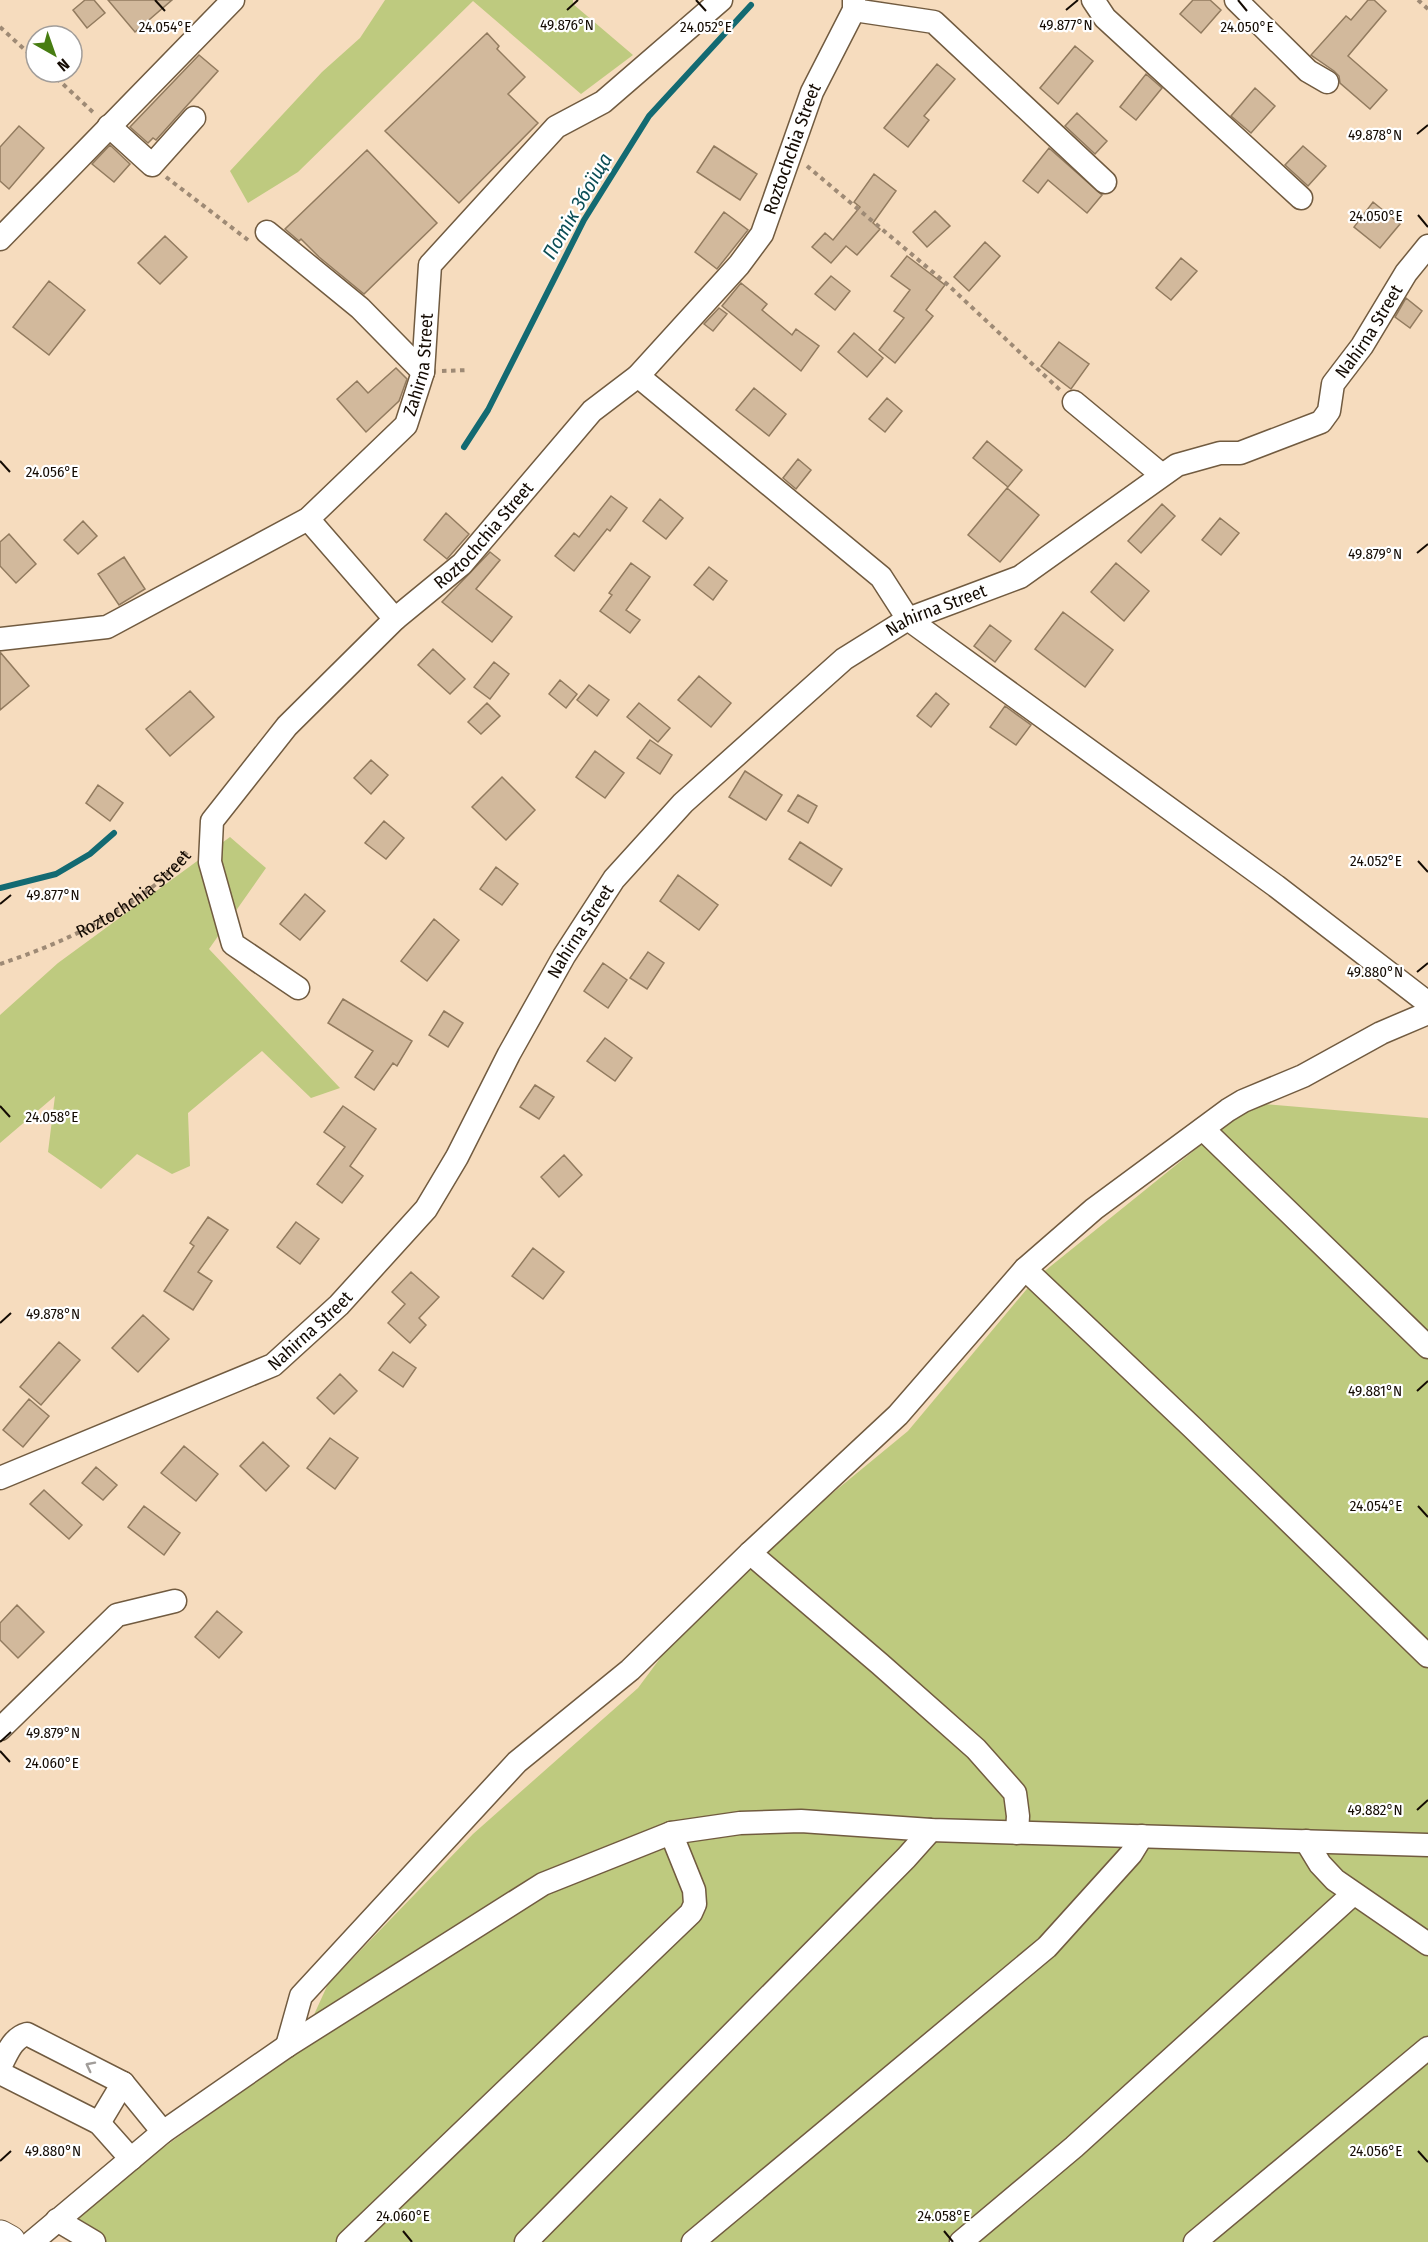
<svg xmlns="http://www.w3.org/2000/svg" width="1428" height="2242" font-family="'Fira Sans Condensed',sans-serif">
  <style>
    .green { fill: #beca7f }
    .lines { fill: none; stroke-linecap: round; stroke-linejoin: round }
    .stream { stroke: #136a72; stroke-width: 6 }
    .building { fill: #d2b99c; stroke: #927b5f; stroke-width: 1.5 }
    .minor-casing { stroke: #715b40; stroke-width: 25 }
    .highway-casing { stroke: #715b40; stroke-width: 35 }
    .path { stroke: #9e8a75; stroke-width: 4; stroke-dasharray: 4.5 4.5; stroke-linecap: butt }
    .minor { stroke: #fff; stroke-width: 22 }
    .highway { stroke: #fff; stroke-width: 33 }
    .oneway { stroke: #a19d9a }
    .ticks { fill: none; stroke: #140b03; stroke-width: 2 }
    .labels { text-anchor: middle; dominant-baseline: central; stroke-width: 4.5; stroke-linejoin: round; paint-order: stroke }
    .street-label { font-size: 18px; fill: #140b03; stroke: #fff }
    .water-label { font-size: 20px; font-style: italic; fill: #0c4e56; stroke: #fff }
    .ticks-label { font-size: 15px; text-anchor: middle; fill: #140b03; stroke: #fff; stroke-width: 4.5; stroke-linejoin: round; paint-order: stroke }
  </style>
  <rect width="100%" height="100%" fill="#f6dcbe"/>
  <path class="green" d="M385,0H573V4L633,55L581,94L473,1L298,172L248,203L230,171L322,72L360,38Z
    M230,837L266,868L209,949L340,1088L311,1098L262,1051L188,1113L190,1166L172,1174L137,1154L101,1189L48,1152L55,1096L0,1143V1015L58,963Z
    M1253,1103L1428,1118V2242H95L58,2223L297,2052L328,1984L473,1834L638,1688L704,1599L908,1431L1036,1278Z"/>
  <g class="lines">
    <path class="stream" d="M464,447L488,410L584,220L649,116L751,5
      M0,888L56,874L90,854L114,833"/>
  </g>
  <path class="building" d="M85,0H94L105,13L87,28L73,10Z
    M108,0H172L135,32Z
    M1193,0H1210L1221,10L1201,33L1180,14Z
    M1368,0H1374L1386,11L1348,56L1387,90L1370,109L1340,83L1339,76L1334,71L1311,55L1346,16L1351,20Z
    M487,33L499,46L497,49L525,77L508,94L538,123L459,203L385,131Z
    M1075,46L1093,61L1058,104L1040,88Z
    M199,55L218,71L156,140L153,138L148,143L130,127Z
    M937,64L955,79L924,116L929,120L908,147L884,128Z
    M1146,74L1162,88L1136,120L1120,107Z
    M1255,88L1275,106L1251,133L1231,116Z
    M1077,113L1107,141L1095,154L1065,126Z
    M19,126L44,148L9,189L0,181V147Z
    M110,145L130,164L114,182L92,164Z
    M714,146L757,174L740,200L697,172Z
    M1303,146L1326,166L1308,186L1285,165Z
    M1049,148L1102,195L1087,213L1048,180L1038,193L1023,181Z
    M367,150L437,223L364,294L319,257L301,239L299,241L285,229Z
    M874,174L896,191L873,223L880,229L857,255L846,246L831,263L812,247L825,233L833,240L860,207L854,202Z
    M1373,202L1400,224L1380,248L1354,227Z
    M935,211L950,226L927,247L913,232Z
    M724,212L748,230L717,269L695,252Z
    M165,236L187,257L160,284L138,263Z
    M985,242L1000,256L969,291L954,277Z
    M907,256L945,285L926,310L933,316L895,363L879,350L904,318L894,311L910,290L891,276Z
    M1181,258L1197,271L1171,300L1156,288Z
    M831,276L850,291L835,310L815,294Z
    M49,281L85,310L49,355L13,327Z
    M741,283L767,304L762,310L792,335L796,329L819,346L801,371L722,306Z
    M1406,298L1422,311L1410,328L1395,317Z
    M719,308L727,314L713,331L704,324Z
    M854,333L883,358L867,377L838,352Z
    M1059,342L1089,364L1071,389L1041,366Z
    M396,368L407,379L399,401L366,432L337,399L357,381L368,393Z
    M754,388L786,414L769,436L736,410Z
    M887,398L902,411L885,432L869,419Z
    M987,441L1022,470L1008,487L973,458Z
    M798,459L811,470L796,489L783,478Z
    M1007,488L1039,515L1000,562L968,535Z
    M611,496L627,508L610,531L607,529L574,571L555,556L574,533L579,537Z
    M660,499L683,518L666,539L643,521Z
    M1162,504L1175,516L1141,553L1128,541Z
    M446,513L469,534L447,559L424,540Z
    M1220,518L1239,533L1221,555L1202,540Z
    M83,521L97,536L78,554L64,540Z
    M9,534L36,564L16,583L0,566V542Z
    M490,552L500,560L476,589L512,617L492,642L442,602Z
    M124,557L145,589L119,605L98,574Z
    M631,563L650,577L626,610L640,620L630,633L600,611L612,595L609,593Z
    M1116,563L1149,591L1124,621L1091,592Z
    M709,567L727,581L713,600L694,585Z
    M1063,612L1113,650L1085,687L1035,649Z
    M990,625L1011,641L995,662L974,646Z
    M433,649L465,679L450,694L418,665Z
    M0,652L29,686L0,710Z
    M494,662L509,674L490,699L474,687Z
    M699,676L731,703L711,727L678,700Z
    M560,680L577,694L566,708L549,694Z
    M589,685L609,700L597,716L577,700Z
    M190,691L214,717L170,756L146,729Z
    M936,693L949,704L931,727L917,716Z
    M487,703L500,716L481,734L468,722Z
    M639,703L670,728L658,742L627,717Z
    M1005,706L1031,725L1016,745L990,727Z
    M650,740L672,755L660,774L637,758Z
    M595,751L624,773L605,798L576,777Z
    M371,760L388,775L371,794L354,778Z
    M745,771L782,795L766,820L729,797Z
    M502,777L535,810L506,840L472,807Z
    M98,785L123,803L110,821L86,803Z
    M798,795L817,806L808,823L788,811Z
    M384,821L404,838L386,859L365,843Z
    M800,842L842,869L831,886L789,859Z
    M496,867L518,884L502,905L480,889Z
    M678,875L718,905L699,930L660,901Z
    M305,894L325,911L300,940L280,924Z
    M434,919L459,940L427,981L401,961Z
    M648,952L664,963L647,989L630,978Z
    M603,963L627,980L608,1008L584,991Z
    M343,999L412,1041L397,1066L393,1063L374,1090L355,1077L373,1051L328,1023Z
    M444,1011L463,1023L448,1047L429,1035Z
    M605,1038L632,1058L615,1081L587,1061Z
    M535,1085L554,1097L539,1119L520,1107Z
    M343,1106L376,1129L350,1166L363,1176L342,1203L317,1184L345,1147L324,1132Z
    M564,1155L582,1175L559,1197L541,1177Z
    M208,1217L228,1230L198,1272L212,1281L193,1310L164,1291L194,1246L190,1243Z
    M296,1222L319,1239L300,1264L277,1247Z
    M533,1248L564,1272L543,1299L512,1276Z
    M411,1272L439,1297L419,1318L426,1325L410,1343L388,1323L405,1304L392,1292Z
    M143,1315L169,1339L138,1372L112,1348Z
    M59,1342L80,1360L41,1405L20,1387Z
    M393,1352L416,1368L403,1387L379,1370Z
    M340,1374L357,1391L334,1414L317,1398Z
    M29,1399L49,1416L23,1447L3,1430Z
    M330,1438L358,1458L335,1489L307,1468Z
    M263,1442L289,1466L266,1491L240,1466Z
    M184,1446L218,1474L196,1501L161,1473Z
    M96,1467L117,1485L103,1500L82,1483Z
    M44,1490L82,1525L69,1539L30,1504Z
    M144,1506L180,1533L164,1555L128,1527Z
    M17,1605L44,1632L18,1658L0,1640V1623Z
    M217,1611L242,1632L219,1658L195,1637Z"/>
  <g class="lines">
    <defs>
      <g id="minor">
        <path d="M1093,0L1105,18L1301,198"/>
        <path d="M1236,0L1308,71L1327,82"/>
        <path d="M854,10L934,22L1105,182"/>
        <path d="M109,126L152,165L194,118"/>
        <path d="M267,232L360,308L423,372"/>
        <path d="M0,239L233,0"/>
        <path d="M638,376L881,577L908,619L1276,886L1428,1003"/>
        <path d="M1074,402L1162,475"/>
        <path d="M308,519L395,619"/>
        <path id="s2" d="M0,639L107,627L308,519L406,425L423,372L430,265L556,127L603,102L721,0"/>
        <path id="s3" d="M298,988L233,944L210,862L212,821L287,726L395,619L462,564L592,411L638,376L739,265L762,234L812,92L854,10V0"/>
        <path d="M1203,1129L1428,1347"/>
        <path d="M1025,1269L1193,1428L1428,1656"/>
        <path id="s4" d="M0,1478L273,1365L339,1305L426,1209L457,1157L509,1054L564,956L614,879L683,803L844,659L908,619L1020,577L1177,465L1220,453H1240L1321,422L1329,411L1333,384L1362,346L1406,273L1428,246"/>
        <path d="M750,1553L880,1664L976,1749L1015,1793L1018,1816L1017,1833"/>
        <path d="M0,1729L117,1615L175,1601"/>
        <path d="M1306,1841L1320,1864L1335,1880L1428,1944"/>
        <path d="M287,2046L301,1996L517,1762L630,1670L750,1553L898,1415L1025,1269L1094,1209L1228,1110L1243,1101L1303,1076L1381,1033L1428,1013"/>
        <path d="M99,2123L123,2083"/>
        <path d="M131,2159L99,2123L2,2074L0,2067C7,2054 12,2038 27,2034L123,2083L163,2132"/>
        <path d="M57,2220L94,2242"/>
        <path d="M32,2242L163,2132L287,2046L543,1884L671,1833L740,1823L801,1821L931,1830L1428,1845"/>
        <path d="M348,2242L691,1913L695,1904L694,1890L671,1833"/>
        <path d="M526,2242L906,1858L931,1830"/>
        <path d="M693,2242L1047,1947L1131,1854L1142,1836"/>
        <path d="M961,2242L1074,2147L1353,1894"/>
        <path d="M1195,2242L1428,2048"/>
      </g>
      <path id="highway" d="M0,2237L9,2242"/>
    </defs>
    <use href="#minor" class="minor-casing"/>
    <use href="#highway" class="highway-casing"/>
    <g class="path">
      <path d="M1418,0L1428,9"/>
      <path d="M0,27L36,60"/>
      <path d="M50,72L95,114"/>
      <path d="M807,166L947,284L1060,390"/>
      <path d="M166,177L248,240"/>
      <path d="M442,371L468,370"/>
      <path id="s1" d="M0,964C66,942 146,906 189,850"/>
    </g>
    <use href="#minor" class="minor"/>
    <use href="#highway" class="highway"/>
  </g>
  <defs><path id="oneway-chevron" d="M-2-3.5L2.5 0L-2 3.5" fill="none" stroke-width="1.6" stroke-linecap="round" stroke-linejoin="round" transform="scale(1.5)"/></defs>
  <use class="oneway" href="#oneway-chevron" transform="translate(90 2066) rotate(-153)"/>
  <path class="ticks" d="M155,0L165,11M696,0L706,11M1238,0L1247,11M567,10L578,0M1066,10L1078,0M1417,134L1428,125M1418,215L1428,227M0,461L10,472M1417,553L1428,544M1418,861L1428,872M0,904L11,895M1417,972L1428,963M0,1106L10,1117M0,1323L11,1313M1417,1391L1428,1381M1418,1506L1428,1517M0,1742L11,1732M0,1751L10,1762M1417,1810L1428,1800M1418,2151L1428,2162M0,2161L11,2151M403,2231L412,2242M944,2231L953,2242"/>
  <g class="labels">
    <g class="street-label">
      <text stroke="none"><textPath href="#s3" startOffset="1102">Roztochchia Street</textPath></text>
      <text stroke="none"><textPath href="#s4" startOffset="1857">Nahirna Street</textPath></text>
      <text stroke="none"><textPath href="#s2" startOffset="534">Zahirna Street</textPath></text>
      <text stroke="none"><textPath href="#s3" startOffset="600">Roztochchia Street</textPath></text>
      <text stroke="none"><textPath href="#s4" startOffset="1318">Nahirna Street</textPath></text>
      <text stroke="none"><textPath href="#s1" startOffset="152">Roztochchia Street</textPath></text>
      <text stroke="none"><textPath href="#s4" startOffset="832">Nahirna Street</textPath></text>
      <text stroke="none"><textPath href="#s4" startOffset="346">Nahirna Street</textPath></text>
    </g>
    <g class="water-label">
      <text transform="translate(577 206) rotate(-60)">Потік Збоїща</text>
    </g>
  </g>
  <g class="ticks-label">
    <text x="567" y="30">49.876°N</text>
    <text x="1066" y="30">49.877°N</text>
    <text x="165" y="32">24.054°E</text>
    <text x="706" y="32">24.052°E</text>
    <text x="1247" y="32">24.050°E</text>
    <text x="1375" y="140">49.878°N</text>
    <text x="1376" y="221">24.050°E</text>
    <text x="52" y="477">24.056°E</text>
    <text x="1375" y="559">49.879°N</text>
    <text x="1376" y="866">24.052°E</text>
    <text x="53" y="900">49.877°N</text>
    <text x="1375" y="977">49.880°N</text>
    <text x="52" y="1122">24.058°E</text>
    <text x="53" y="1319">49.878°N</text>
    <text x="1375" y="1396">49.881°N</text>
    <text x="1376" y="1511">24.054°E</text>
    <text x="53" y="1738">49.879°N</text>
    <text x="52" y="1768">24.060°E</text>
    <text x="1375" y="1815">49.882°N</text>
    <text x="1376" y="2156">24.056°E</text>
    <text x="53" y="2156">49.880°N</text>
    <text x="403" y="2221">24.060°E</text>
    <text x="944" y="2221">24.058°E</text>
  </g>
  <g transform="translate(54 54) rotate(140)"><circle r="28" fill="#ffffff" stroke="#a19d9a" stroke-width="1.5"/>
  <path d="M0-4.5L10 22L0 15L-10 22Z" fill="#477d12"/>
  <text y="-9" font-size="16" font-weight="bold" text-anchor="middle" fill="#140b03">N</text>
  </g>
</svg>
